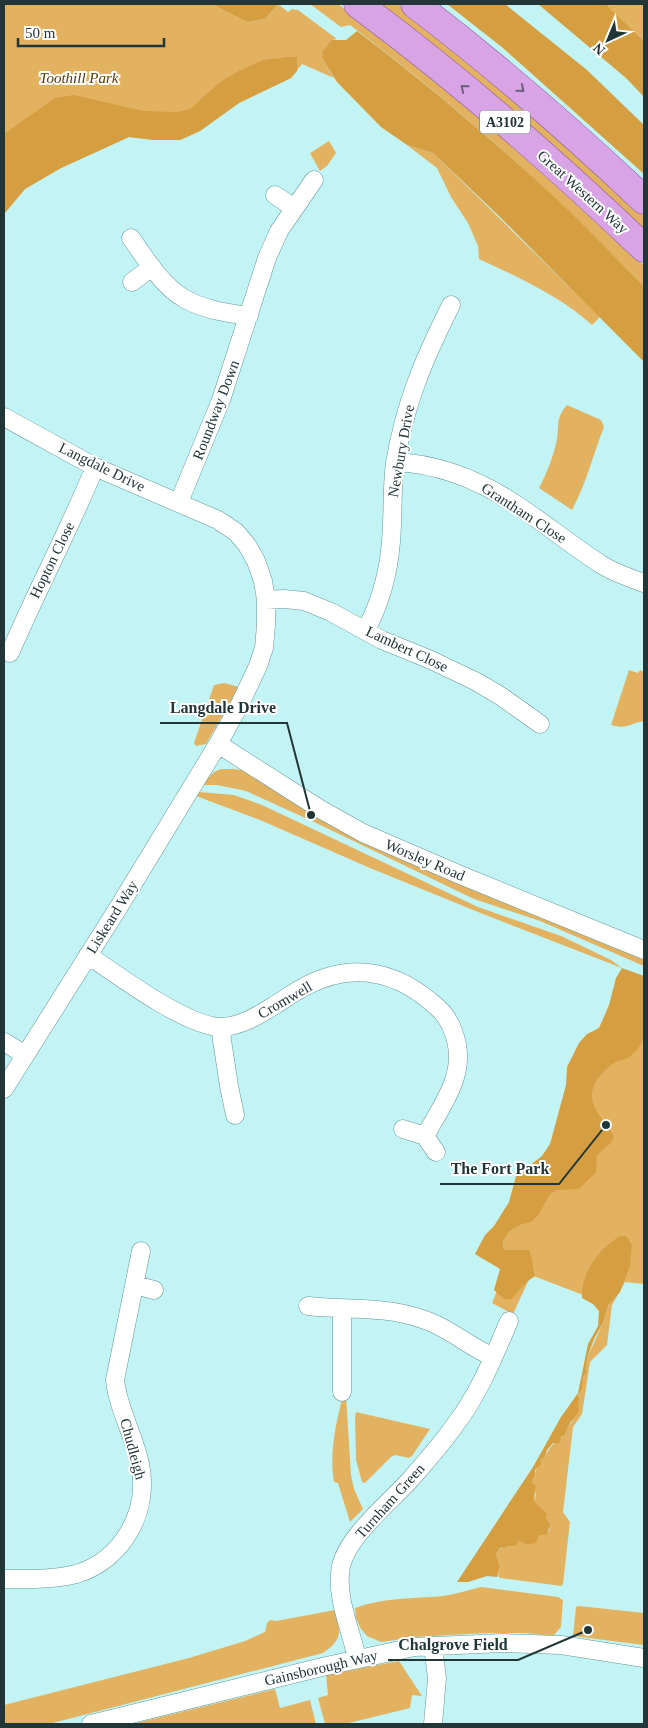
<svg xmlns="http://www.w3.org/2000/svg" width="648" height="1728" font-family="'Times New Roman',serif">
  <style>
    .green { fill: #e3b260 }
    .forest { fill: #d59f41 }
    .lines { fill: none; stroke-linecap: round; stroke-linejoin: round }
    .minor-casing { stroke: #659596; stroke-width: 19 }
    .primary-casing { stroke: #87569e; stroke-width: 29 }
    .minor { stroke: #fff; stroke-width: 18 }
    .primary { stroke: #d8a4e6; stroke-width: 28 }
    .oneway { stroke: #6b627d }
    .labels { text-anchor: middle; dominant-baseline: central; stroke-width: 4; stroke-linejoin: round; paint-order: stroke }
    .shield { fill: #fff; stroke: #647273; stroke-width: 1 }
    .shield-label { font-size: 14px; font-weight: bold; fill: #223637 }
    .park-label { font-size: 15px; font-style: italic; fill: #563b04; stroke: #fff }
    .street-label { font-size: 15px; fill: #223637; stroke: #fff }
    .leader { fill: none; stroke: #223637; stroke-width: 2 }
    .callout-dot { fill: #223637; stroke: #fff; stroke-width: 2 }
    .callout-label { font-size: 16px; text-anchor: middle; font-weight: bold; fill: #223637; stroke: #fff; stroke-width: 4; stroke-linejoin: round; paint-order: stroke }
  </style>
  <rect width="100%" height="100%" fill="#c2f4f6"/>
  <path class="green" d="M4,4H212L249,22L265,19L278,4L288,12L292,9L298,10L337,39L332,40L322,58L334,78L302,64L291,78L239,103L200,131L180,140H154L129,137L61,168L25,189L4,214Z
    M310,4H338L436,77L644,265V286C618,260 593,234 566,209C498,143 425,82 350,25L341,27Z
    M376,4H398L471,62L573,150L644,215V232Z
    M606,4H644V41Z
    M329,141L336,153L327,166L320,171L310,153Z
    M407,145L433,153L600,317L592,325C560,296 518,277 479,259L478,246L468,223L451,197L437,168Z
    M567,405L601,420L604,427C593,455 586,484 572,510L539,488C547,473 554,455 557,439C559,425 556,417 567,405Z
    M629,670L638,673L640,670L644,672V721C629,723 629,730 611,725Z
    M224,683L239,687L206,744L196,746L194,743L214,685Z
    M221,769H234L241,770L542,916L644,959V966L540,921L474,899L312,821L246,791L217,785H201L214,772Z
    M199,792L234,795L262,805L478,907L561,936L611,960L622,968L483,914L370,868L260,820L196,796Z
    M644,976V1284L625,1282L612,1305L607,1345L590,1362L582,1414L573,1427L563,1512L570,1522L563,1584L561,1586L554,1585L500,1578L498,1576L500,1567L496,1554C500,1548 502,1546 509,1547L518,1539L527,1545L539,1535L549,1531L551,1525L534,1501L536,1495L532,1483L540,1458L545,1457C549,1447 556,1440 565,1435C567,1424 571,1426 574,1418C581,1404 575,1384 586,1373L587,1358L603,1323L609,1305L531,1275L513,1314L492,1303L514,1250H504L503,1241L510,1231L523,1224Z
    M343,1395L346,1396L351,1475L354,1489L363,1509L350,1522L338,1483L334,1482C329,1452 336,1424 343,1395Z
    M356,1412L430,1429L412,1456L409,1458L395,1455L391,1457L365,1483L362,1482L356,1460L355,1417Z
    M481,1587L558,1597L563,1600L561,1627L554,1635L549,1636L527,1633H485L416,1637L381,1642L367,1636L361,1629L356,1618L355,1608C384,1597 413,1599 443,1596C456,1594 468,1590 481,1587Z
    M579,1606L644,1613V1645L573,1636L576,1607Z
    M335,1610C342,1630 342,1641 323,1653L49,1724H4V1705L189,1658L245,1641L265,1632L267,1623L270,1620L276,1621Z
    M399,1661L422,1696L412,1695L410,1708L345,1724H325L318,1698L328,1695L326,1675Z
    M275,1689L280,1708L310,1700L316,1724H132Z"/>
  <path class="forest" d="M212,4H278L265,19L248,22Z
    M447,4H505L587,70L644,125V174L503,48Z
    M538,4H606L644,41V97L626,78Z
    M357,31C430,86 500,146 566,208C593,234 618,260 644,286V362L501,218L433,153L407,145L381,127L337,82L322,58L323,51L332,40H346Z
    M288,57H297V71L291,78L239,103L200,131L180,140H154L129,137L61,168L25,189L4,214V134L55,98L74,95L143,111L177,112L190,109L220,82L239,71L263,60Z
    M622,968L644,976C644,987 647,1033 643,1040C640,1047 634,1054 628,1058C624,1060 618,1060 614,1063C603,1070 591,1084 592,1097C593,1113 608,1123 614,1137L611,1143L597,1155L596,1172L579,1189L557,1190L550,1194L538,1215L531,1222L523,1224L510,1231L503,1241L504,1250H529C533,1259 532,1267 535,1276L528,1281L511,1299H504L494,1290L500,1269L475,1254L485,1235L494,1226L509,1202L516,1176L542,1156L550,1144L566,1085L567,1067L579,1043L587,1034L599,1028L609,1005L616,978Z
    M620,1236H626L632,1245L630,1266L620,1292L609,1304L603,1323L594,1339L587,1358L586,1373L583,1377L582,1389L578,1394C580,1400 577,1405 579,1411C574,1419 567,1425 565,1435L561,1437L559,1443H553L547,1450L545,1457L540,1459L541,1464L535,1470C536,1475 533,1478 532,1483L536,1486C534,1491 535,1496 534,1501L547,1514L546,1518L551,1525L546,1535H539L536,1543L527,1545L518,1540L517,1545L500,1548L496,1554L500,1567L497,1577L487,1576L468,1582H457L533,1467L561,1417L578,1393L588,1344L598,1326L599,1311L593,1304L582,1298C581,1272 598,1250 620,1236Z"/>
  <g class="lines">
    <defs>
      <path id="minor" d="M275,195L294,208
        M131,238C145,258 163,287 185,299C205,310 227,313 249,316
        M132,282L152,267
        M4,417L95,467L218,520L236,532L247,545L256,561L263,581L266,600V625L264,648L258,666L239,706L218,744L120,905L4,1089
        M396,462C441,464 483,482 520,507C548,526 574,547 602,565C615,573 630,578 644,583
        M179,502L221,400L267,258L279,231L314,180
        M266,600L284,599L304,601L331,612L382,640L431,660L477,682L502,697L540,724
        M366,630C379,605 387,579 390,551C394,521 391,492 395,463C405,403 424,359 451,305
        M10,653C37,590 69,530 95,467
        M218,744L320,809L363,833L458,874L644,950
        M88,955C117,975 186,1026 220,1027C240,1027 259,1015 275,1005C285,999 294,992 304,987C354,960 400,972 439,1009C446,1015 450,1023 453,1031C469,1071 444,1102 425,1136L436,1152
        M220,1027L229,1086L235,1115
        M4,1042L24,1054
        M403,1129L425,1136
        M135,1285L154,1290
        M308,1306C345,1310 386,1306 422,1319C448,1327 468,1346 493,1357
        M342,1392V1309
        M4,1579C27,1579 53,1580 76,1574C123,1560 150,1511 140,1464C134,1435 118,1409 115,1380L141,1251
        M433,1646L437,1678L433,1724
        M357,1659C351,1629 335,1597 341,1566C348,1536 388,1504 409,1481C425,1463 441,1445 455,1425C479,1394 494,1356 509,1321
        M91,1724L322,1667L414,1647L503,1643L561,1645L644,1658"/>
      <path id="primary" d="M358,4C459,79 553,161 644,248
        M415,4C495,65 571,131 644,200"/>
    </defs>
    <use href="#minor" class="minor-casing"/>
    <use href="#primary" class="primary-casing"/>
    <use href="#minor" class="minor"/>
    <use href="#primary" class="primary"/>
  </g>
  <defs><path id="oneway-chevron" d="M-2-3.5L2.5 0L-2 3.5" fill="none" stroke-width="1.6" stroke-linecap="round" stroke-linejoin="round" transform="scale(1.25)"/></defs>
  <g class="oneway">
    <use href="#oneway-chevron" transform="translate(464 88) rotate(-140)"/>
    <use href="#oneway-chevron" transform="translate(521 89) rotate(40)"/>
  </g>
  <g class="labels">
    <rect class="shield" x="480" y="110.5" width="50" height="23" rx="4"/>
    <g class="shield-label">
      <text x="505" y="122">A3102</text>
    </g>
    <g class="park-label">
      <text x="79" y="78">Toothill Park</text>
    </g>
    <g class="street-label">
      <text transform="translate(583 192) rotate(42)">Great Western Way</text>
      <text transform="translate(216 410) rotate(-69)">Roundway Down</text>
      <text transform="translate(401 451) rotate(-80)">Newbury Drive</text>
      <text transform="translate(102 467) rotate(26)">Langdale Drive</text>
      <text transform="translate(524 513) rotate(33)">Grantham Close</text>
      <text transform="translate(52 560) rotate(-64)">Hopton Close</text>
      <text transform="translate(407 649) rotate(25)">Lambert Close</text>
      <text transform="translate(425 860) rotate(23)">Worsley Road</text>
      <text transform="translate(112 917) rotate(-58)">Liskeard Way</text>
      <text transform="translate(285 1000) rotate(-30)">Cromwell</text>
      <text transform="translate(133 1449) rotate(75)">Chudleigh</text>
      <text transform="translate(390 1501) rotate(-48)">Turnham Green</text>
      <text transform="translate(321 1668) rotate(-13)">Gainsborough Way</text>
    </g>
  </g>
  <path class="leader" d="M311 815L287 723H160M606 1125L559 1184H440M588 1630L518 1660H388"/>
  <g class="callout-dot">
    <circle cx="311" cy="815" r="5"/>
    <circle cx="606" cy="1125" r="5"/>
    <circle cx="588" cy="1630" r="5"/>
  </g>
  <g class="callout-label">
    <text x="223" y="713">Langdale Drive</text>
    <text x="500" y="1174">The Fort Park</text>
    <text x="453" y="1650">Chalgrove Field</text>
  </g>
  <rect width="648" height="1728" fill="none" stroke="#223637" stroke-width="10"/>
  <g transform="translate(608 40) rotate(224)" stroke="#ffffff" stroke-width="4" paint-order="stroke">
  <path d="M0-4L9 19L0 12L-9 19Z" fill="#223637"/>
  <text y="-8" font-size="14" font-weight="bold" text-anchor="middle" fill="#223637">N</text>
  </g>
  <path d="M18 38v8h146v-8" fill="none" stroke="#223637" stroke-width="2.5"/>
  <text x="25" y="38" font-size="15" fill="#223637" stroke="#ffffff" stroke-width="4" paint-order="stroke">50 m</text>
</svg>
